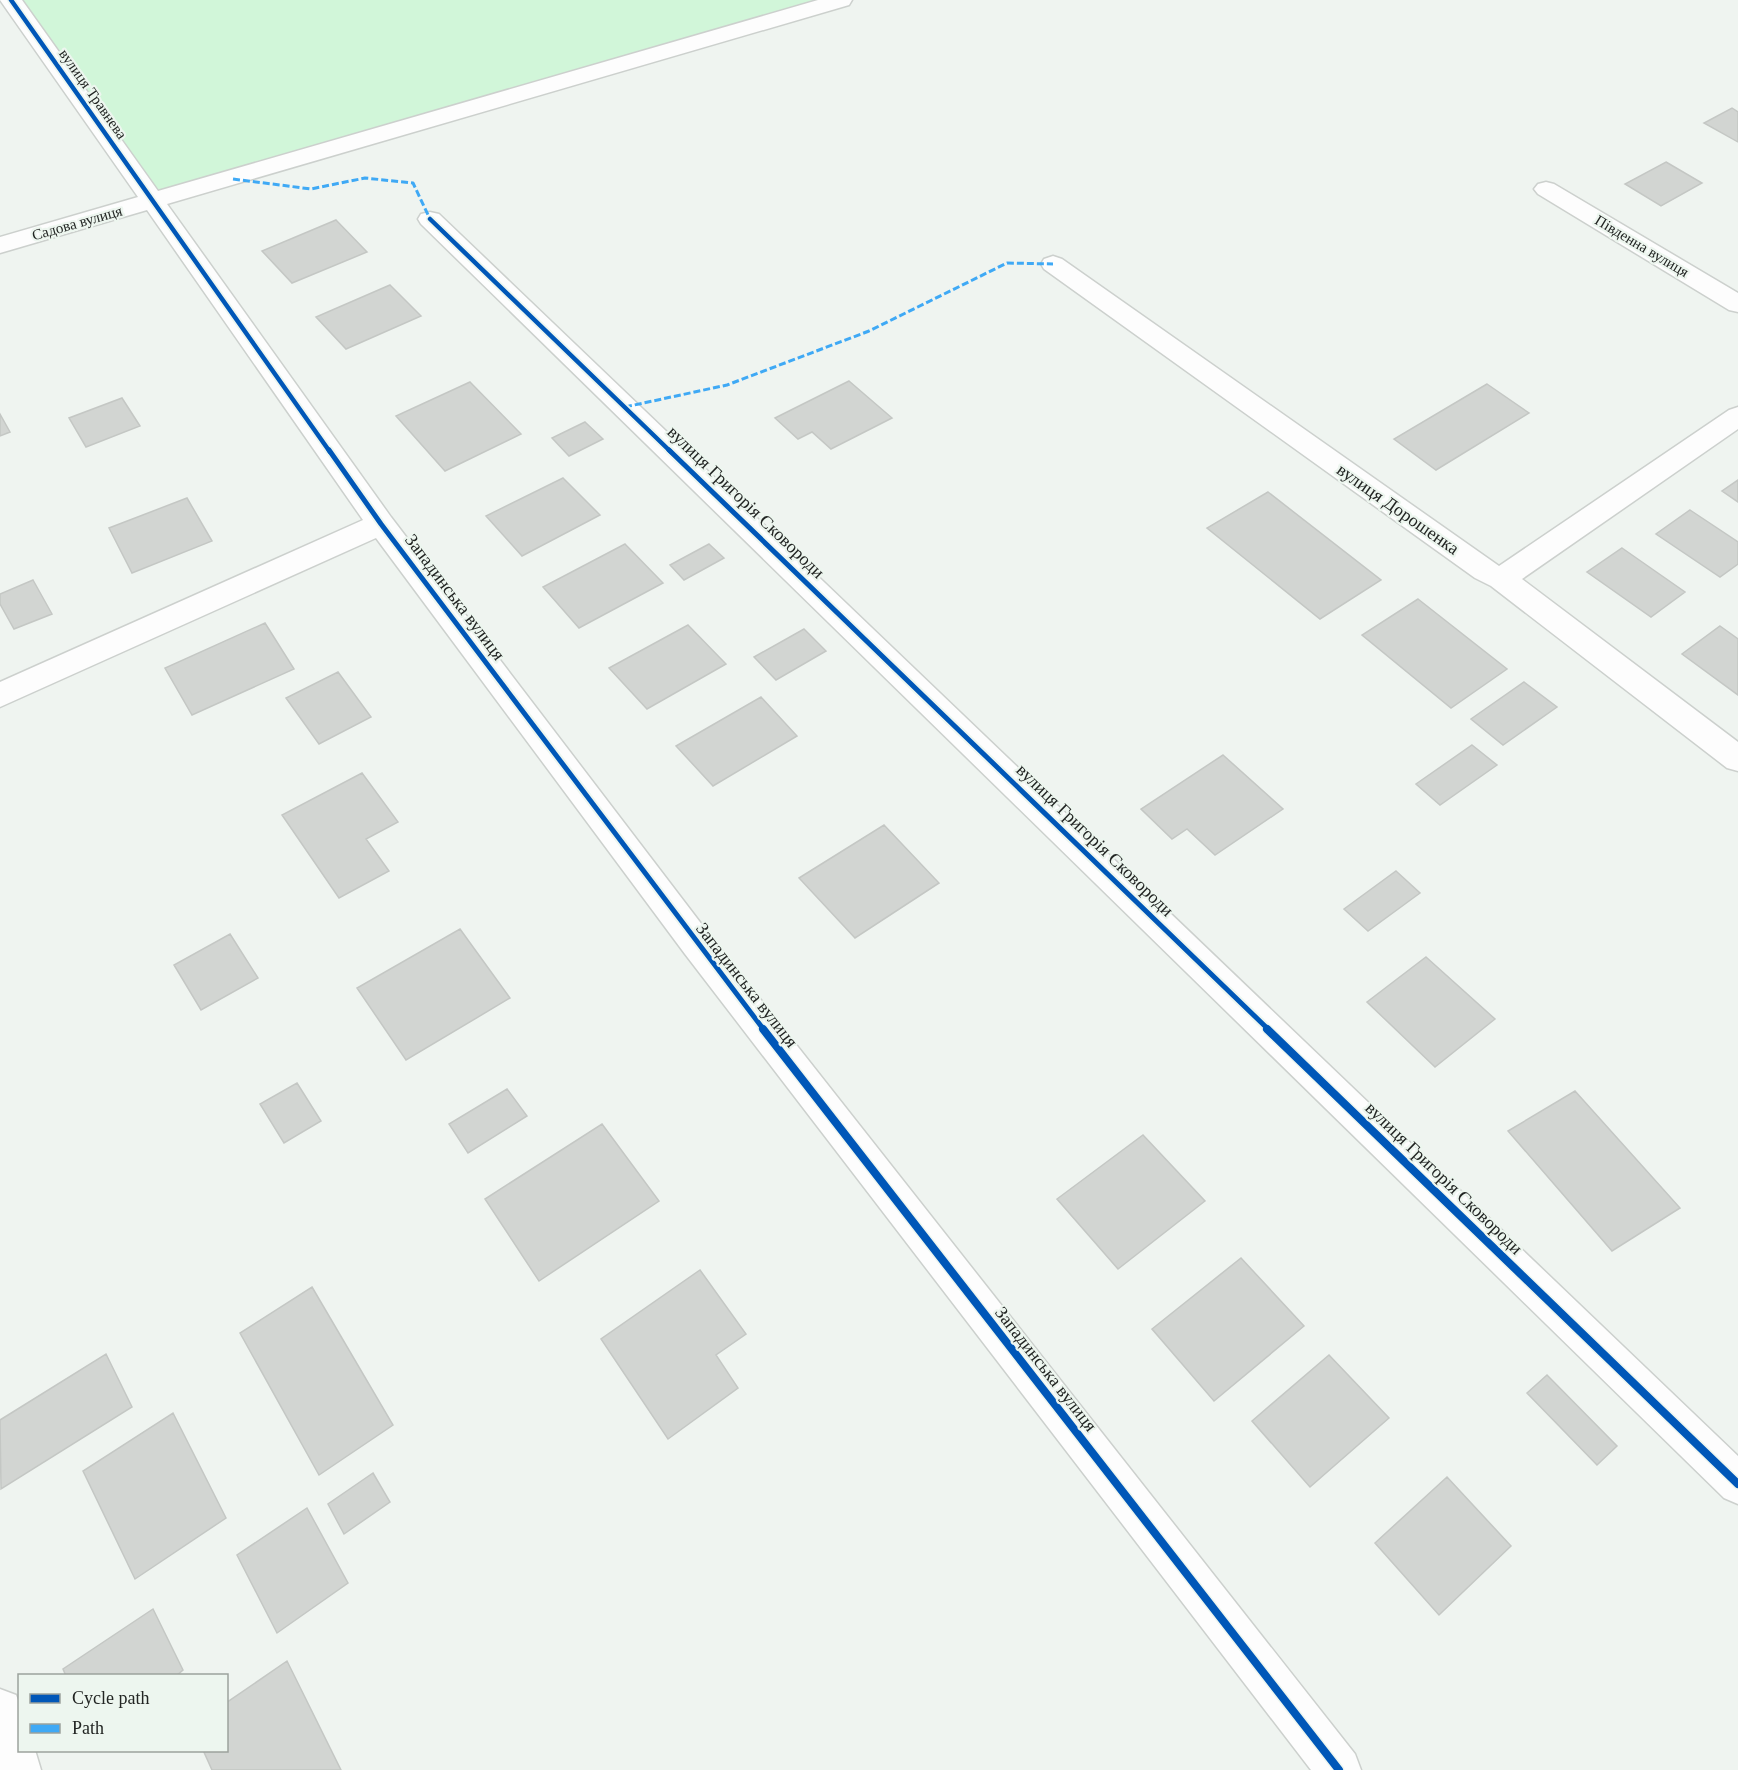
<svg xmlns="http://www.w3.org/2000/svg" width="1738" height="1770" font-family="Georgia,serif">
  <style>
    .green { fill: #d1f6d9 }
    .building { fill: #d2d5d2; stroke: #c4c7c4; stroke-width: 1.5 }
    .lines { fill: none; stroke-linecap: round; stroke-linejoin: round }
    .minor-casing { stroke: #ccd0cd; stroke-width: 3 }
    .minor { fill: #fdfdfd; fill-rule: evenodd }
    .quiet { stroke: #3fa9f5; stroke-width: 3; stroke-dasharray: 7 3; stroke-linecap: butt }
    .cycleway-far2-casing { stroke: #edf6ef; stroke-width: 8 }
    .cycleway-far1-casing { stroke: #edf6ef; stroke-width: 9 }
    .cycleway-casing { stroke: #edf6ef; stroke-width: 11 }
    .cycleway-far2 { stroke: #0057b8; stroke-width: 4.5 }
    .cycleway-far1 { stroke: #0057b8; stroke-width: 5 }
    .cycleway { stroke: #0057b8; stroke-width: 8 }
    .labels { text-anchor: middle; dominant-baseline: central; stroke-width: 4.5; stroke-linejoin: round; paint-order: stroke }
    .far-street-label { font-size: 15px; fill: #222523; stroke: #edf6ef }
    .street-label { font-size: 18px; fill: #222523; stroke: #edf6ef }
  </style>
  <rect width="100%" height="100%" fill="#eff4f0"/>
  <path class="green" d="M11,0H841L155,202Z"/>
  <path class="building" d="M1732,108L1738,112V142L1704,123Z
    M1666,162L1702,183L1661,206L1625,184Z
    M336,220L367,252L292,283L262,251Z
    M390,285L421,316L346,349L316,317Z
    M849,381L892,418L831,449L812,432L798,439L775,418Z
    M470,382L521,434L445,471L396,416Z
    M1487,384L1529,413L1436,470L1394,439Z
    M122,398L140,426L86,447L69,418Z
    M0,414L10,432L0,436Z
    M585,422L603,439L569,456L552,438Z
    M563,478L600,515L522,556L486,516Z
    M1738,480V502L1722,491Z
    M1268,492L1381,580L1320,619L1207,528Z
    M187,498L212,541L132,573L109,528Z
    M1690,510L1738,542V564L1720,577L1656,534Z
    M625,544L663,583L579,628L543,587Z
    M709,544L724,558L684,580L670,565Z
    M1622,548L1685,592L1651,617L1587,572Z
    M33,580L52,614L14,629L0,604V594Z
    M1418,599L1507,669L1451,708L1362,635Z
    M265,623L294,669L192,715L165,668Z
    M688,625L726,664L647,709L609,668Z
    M1720,626L1738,639V695L1682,654Z
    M804,629L826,651L776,680L754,657Z
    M338,672L371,717L319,744L286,698Z
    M1524,682L1557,707L1503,745L1471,719Z
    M761,697L797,736L713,786L676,746Z
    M1472,745L1497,765L1440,805L1416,784Z
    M1223,755L1283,809L1215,855L1187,829L1172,839L1141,809Z
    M362,773L398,822L366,839L389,871L339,898L282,815Z
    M884,825L939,883L855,938L799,878Z
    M1396,871L1420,893L1368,931L1344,909Z
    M460,929L510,998L406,1060L357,988Z
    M230,934L258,978L201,1010L174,965Z
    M1426,957L1495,1019L1435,1067L1367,1002Z
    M297,1083L321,1121L284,1143L260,1104Z
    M507,1089L527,1116L468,1153L449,1124Z
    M1575,1091L1680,1208L1612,1251L1508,1131Z
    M602,1124L659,1201L539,1281L485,1199Z
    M1143,1135L1205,1201L1118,1269L1057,1199Z
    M1241,1258L1304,1326L1214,1401L1152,1329Z
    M700,1270L746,1334L716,1355L738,1388L668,1439L601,1339Z
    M312,1287L393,1425L319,1475L240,1333Z
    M106,1354L132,1407L1,1489L0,1420Z
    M1329,1355L1389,1418L1310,1487L1252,1421Z
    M1547,1375L1617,1446L1597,1465L1527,1393Z
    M173,1413L226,1518L135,1579L83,1471Z
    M373,1473L390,1502L344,1534L328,1504Z
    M1447,1477L1511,1546L1439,1615L1375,1543Z
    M307,1508L348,1583L277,1633L237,1555Z
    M153,1609L183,1670L176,1676H66L63,1669Z
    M287,1661L341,1770H212L203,1750H226V1703Z"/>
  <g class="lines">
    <defs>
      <path id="minor" d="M0,0H22L158,191L818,0H852L849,5L167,204L391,517L709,934L1355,1754L1361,1770H1311L685,954L376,538L0,707V682L363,520L147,210L0,253V237L138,197Z
        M1546,182L1554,184L1738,293V312L1729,310L1538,194L1534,189L1538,184Z
        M430,212L439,214L1738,1456V1504L1724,1498L421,224L418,219L421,214Z
        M1053,256L1062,259L1499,566L1729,410L1738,407V429L1522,579L1738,742V771L1727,768L1491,586L1475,578L1044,269L1041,264L1044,259Z
        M0,1689L16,1695L20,1705V1750H35L41,1770H0Z"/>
    </defs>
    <use href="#minor" class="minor-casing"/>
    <use href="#minor" class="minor"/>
    <path class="quiet" d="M233,179L311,189L365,178L413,183L430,219
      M625,407L727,385L869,331L1007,263L1053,264"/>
    <defs>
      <path id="cycleway-far2" d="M11,0L330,452
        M430,219L671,452"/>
      <path id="cycleway-far1" d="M329,450L381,524L764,1030
        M669,450L1269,1030"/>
      <path id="cycleway" d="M763,1029L1339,1770
        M1267,1029L1738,1484"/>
    </defs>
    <use href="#cycleway-far2" class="cycleway-far2-casing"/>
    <use href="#cycleway-far1" class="cycleway-far1-casing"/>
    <use href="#cycleway" class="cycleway-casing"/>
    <use href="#cycleway-far2" class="cycleway-far2"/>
    <use href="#cycleway-far1" class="cycleway-far1"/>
    <use href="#cycleway" class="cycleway"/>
  </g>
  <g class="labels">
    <g class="far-street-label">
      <text transform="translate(93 94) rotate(55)">вулиця Травнева</text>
      <text transform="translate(77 223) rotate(-16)">Садова вулиця</text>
      <text transform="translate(1642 246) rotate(31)">Південна вулиця</text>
    </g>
    <g class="street-label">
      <text transform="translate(746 502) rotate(44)">вулиця Григорія Сковороди</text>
      <text transform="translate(1398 509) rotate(35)">вулиця Дорошенка</text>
      <text transform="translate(455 597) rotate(53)">Западинська вулиця</text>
      <text transform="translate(1095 840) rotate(44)">вулиця Григорія Сковороди</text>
      <text transform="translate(747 985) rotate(52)">Западинська вулиця</text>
      <text transform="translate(1444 1178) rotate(44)">вулиця Григорія Сковороди</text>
      <text transform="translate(1046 1369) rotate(52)">Западинська вулиця</text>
    </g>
  </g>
  <rect x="18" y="1674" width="210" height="78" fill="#edf6ef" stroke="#9ca29d" stroke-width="1.5"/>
  <rect x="30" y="1694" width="30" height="9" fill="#0057b8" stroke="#9ca29d" stroke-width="1.5"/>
  <text x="72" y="1704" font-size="18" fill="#222523">Cycle path</text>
  <rect x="30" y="1724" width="30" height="9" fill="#3fa9f5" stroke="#9ca29d" stroke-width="1.5"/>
  <text x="72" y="1734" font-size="18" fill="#222523">Path</text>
</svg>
